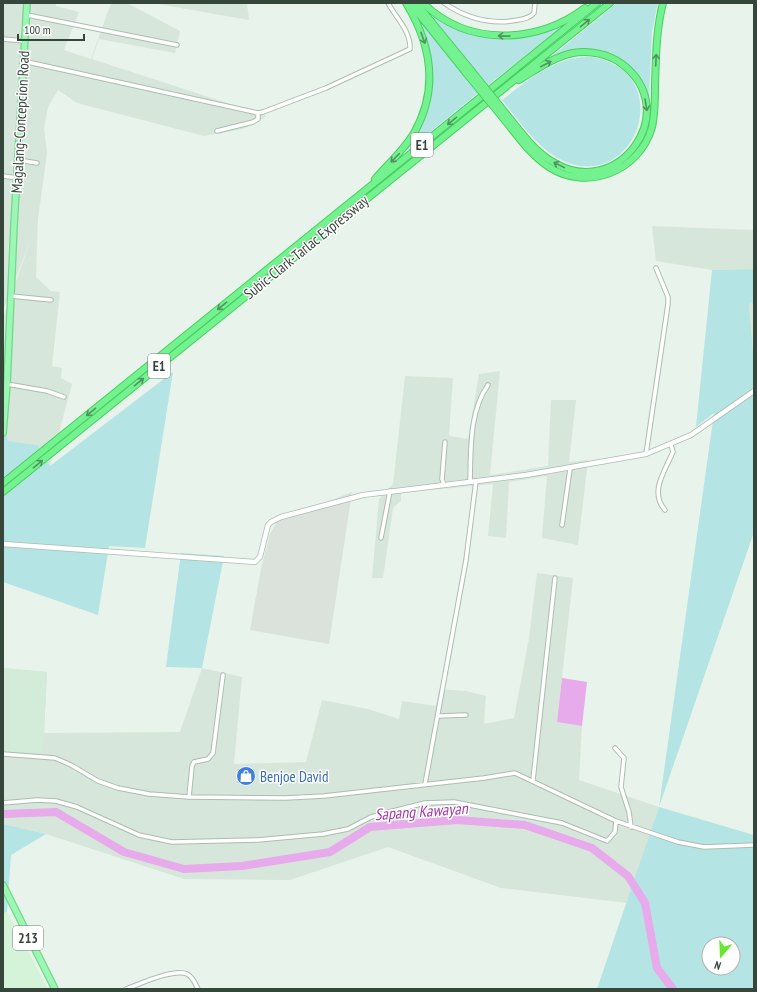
<svg xmlns="http://www.w3.org/2000/svg" width="757" height="992" font-family="'PT Sans Narrow',sans-serif">
  <style>
    .residential { fill: #d7e6da }
    .commercial { fill: #d5f3d9 }
    .industrial { fill: #dae2db }
    .education { fill: #d3ebd9 }
    .green { fill: #b4e4e3; fill-rule: evenodd }
    .water { fill: #e7aaea }
    .lines { fill: none; stroke-linecap: round; stroke-linejoin: round }
    .river { stroke: #e7aaea; stroke-width: 8 }
    .minor-casing { stroke: #acbdb0; stroke-width: 5.5 }
    .tertiary-casing { stroke: #acbdb0; stroke-width: 6 }
    .primary-casing { stroke: #6fda89; stroke-width: 8 }
    .motorway-casing { stroke: #44d15d; stroke-width: 8 }
    .minor { stroke: #fff; stroke-width: 3.5 }
    .tertiary { stroke: #fff; stroke-width: 4.5 }
    .primary { stroke: #9ef6b5; stroke-width: 5.5 }
    .motorway { stroke: #74f28f; stroke-width: 6 }
    .motorway-bridge-casing { stroke: #44d15d; stroke-width: 8; stroke-linecap: butt }
    .motorway-bridge { stroke: #74f28f; stroke-width: 6 }
    .oneway { stroke: #529360 }
    .labels { text-anchor: middle; dominant-baseline: central; stroke-width: 3; stroke-linejoin: round; paint-order: stroke }
    .shield { fill: #fff; stroke: #737e75; stroke-width: 1 }
    .shield-label { font-size: 14px; font-weight: bold; fill: #37463a }
    .street-label { font-size: 15px; fill: #37463a; stroke: #fff }
    .shop-label { font-size: 15px; fill: #366cbe; stroke: #fff; text-anchor: start }
    .water-label { font-size: 16px; font-style: italic; fill: #a539a9; stroke: #fff }
  </style>
  <rect width="100%" height="100%" fill="#e8f3eb"/>
  <path class="residential" d="M3,3H56V6L79,12L64,50L91,59L111,3H127L180,31L175,53L99,39L92,59L267,116L243,129L204,136L77,103L58,90L48,107L44,128L47,153L38,219L36,277L51,291L60,292L52,366L62,368L61,378L72,384L50,466L38,445L8,441L3,422V318L31,239L3,311Z
    M152,3H247L249,20Z
    M652,226L754,230V269L712,270L656,261Z
    M754,303V362L749,304Z
    M500,371L490,475L548,466L551,400H576L569,462L588,460L578,545L542,538L547,476L509,482L506,538L488,536L493,484L401,493V501L393,508L383,578H372L379,499L393,484L405,376L453,378L449,436L468,439L479,374Z
    M537,573L573,578L557,722L582,726L579,780L659,807L627,903L501,888L388,847L290,880L184,879L46,834L3,824V668L47,672L44,733L180,732L202,668L242,677L234,764L306,762L322,700L368,709L399,719L402,701L436,706L439,689L466,691L486,696L484,724L514,718L529,638Z"/>
  <path class="commercial" d="M7,912L13,923L48,989H3V913Z"/>
  <path class="industrial" d="M352,492L329,644L250,630L261,569L270,534L277,522Z"/>
  <path class="education" d="M3,668L47,672L43,753L3,751Z"/>
  <path class="green" d="M617,3H658L652,31L649,99C639,68 615,45 580,49C570,50 559,57 551,57Z
    M434,15C475,42 513,46 559,27V29L488,85L432,18Z
    M423,25L478,93L408,150L407,149C424,123 436,92 432,60C431,50 421,33 423,25Z
    M592,57C682,73 633,202 556,157C534,144 518,119 502,100C528,80 557,55 592,57Z
    M754,269V303L749,304L754,362V532L659,807L754,835V989H597L659,807L714,413L696,427L712,270ZM709,944H733V968H709Z
    M173,372L145,548L109,546L98,615L3,582V422L8,441L38,445L50,466Z
    M181,553L224,556L202,668L166,667Z
    M3,824L46,834L11,855L7,912L3,913Z"/>
  <path class="water" d="M562,678L587,682L582,726L557,722Z"/>
  <g class="lines">
    <path class="river" d="M3,814L56,812L124,852L184,869L242,866L330,852L370,827L457,820L525,825L592,848L628,876L645,903L657,968L673,989"/>
    <defs>
      <path id="minor" d="M444,3C466,18 492,25 518,20C524,19 530,18 534,13L535,3
        M27,15L177,45
        M3,39L25,41
        M23,61L258,113V119L253,122L217,131
        M258,113L263,112L326,88L410,49C411,31 396,18 388,3
        M18,160L37,163
        M3,176L18,178
        M11,296L51,300
        M7,384L47,391L64,397
        M646,454L668,304V297L656,268
        M470,482C471,449 469,412 488,385
        M444,485L442,479L445,442
        M665,510C649,492 665,471 673,452L671,445
        M562,525L570,469
        M381,538L390,491
        M438,716L466,715
        M615,748L624,758L621,787L629,812L631,827
        M3,754L55,758L71,765L98,781L118,788L149,794L189,797L286,798L324,796L484,778L515,773L616,821L678,842L704,847L754,845
        M533,780L555,578
        M425,784L466,560L476,481
        M189,797L192,766L194,762L208,759L213,753L223,675
        M3,803L37,800L56,801L77,807L139,835L172,842L258,840L323,834L348,829L371,817L389,812L425,803L454,802L562,823L607,841L615,832L616,821
        M126,989C140,984 174,968 187,974C193,977 195,983 198,989"/>
      <path id="tertiary" d="M3,544L255,562L260,557L268,525L271,522L281,517L363,495L526,475L646,454L691,435L754,391"/>
      <path id="primary" d="M3,433L7,384L14,225L27,3
        M3,885L55,989"/>
      <path id="motorway" d="M410,3L466,73
        M416,3L470,69
        M423,3C468,47 537,44 585,8
        M507,115C521,132 534,151 553,162C618,202 684,111 622,64C609,54 590,50 573,53C553,57 536,70 519,80
        M503,118C517,135 530,155 549,167C587,192 640,171 652,127C655,114 655,99 655,85C656,57 656,30 663,3
        M375,179C388,164 404,150 414,133C439,89 431,44 406,3
        M3,483L597,3
        M3,492L610,3"/>
    </defs>
    <use href="#minor" class="minor-casing"/>
    <use href="#tertiary" class="tertiary-casing"/>
    <use href="#primary" class="primary-casing"/>
    <use href="#motorway" class="motorway-casing"/>
    <use href="#minor" class="minor"/>
    <use href="#tertiary" class="tertiary"/>
    <use href="#primary" class="primary"/>
    <use href="#motorway" class="motorway"/>
    <defs>
      <path id="motorway-bridge" d="M470,69L507,115
        M466,73L503,118"/>
    </defs>
    <use href="#motorway-bridge" class="motorway-bridge-casing"/>
    <use href="#motorway-bridge" class="motorway-bridge"/>
  </g>
  <defs><path id="oneway-shaft" d="M-6 0H5M1.5-3L5.5 0L1.5 3" fill="none" stroke-width="1.6" stroke-linecap="round" stroke-linejoin="round"/></defs>
  <g class="oneway">
    <use href="#oneway-shaft" transform="translate(585 23) rotate(-39)"/>
    <use href="#oneway-shaft" transform="translate(504 36) rotate(-179)"/>
    <use href="#oneway-shaft" transform="translate(423 38) rotate(70)"/>
    <use href="#oneway-shaft" transform="translate(656 60) rotate(-87)"/>
    <use href="#oneway-shaft" transform="translate(546 64) rotate(-27)"/>
    <use href="#oneway-shaft" transform="translate(646 105) rotate(81)"/>
    <use href="#oneway-shaft" transform="translate(452 121) rotate(141)"/>
    <use href="#oneway-shaft" transform="translate(395 158) rotate(134)"/>
    <use href="#oneway-shaft" transform="translate(559 165) rotate(-154)"/>
    <use href="#oneway-shaft" transform="translate(222 306) rotate(141)"/>
    <use href="#oneway-shaft" transform="translate(139 382) rotate(-39)"/>
    <use href="#oneway-shaft" transform="translate(91 412) rotate(141)"/>
    <use href="#oneway-shaft" transform="translate(38 464) rotate(-39)"/>
  </g>
  <defs>
    <symbol id="shop-disc" viewBox="-11 -11 22 22"><circle r="9.5" fill="#3f7fe0" stroke="#fff"/><path d="M-5-2.5h2.3a2.7 3.5 0 0 1 5.4 0H5L5.5 6h-11ZM-1.5-2.5h3a1.5 2.3 0 0 0-3 0Z" fill="#fff"/></symbol>
  </defs>
  <g fill-rule="evenodd">
    <use href="#shop-disc" x="235" y="765" width="22" height="22"/>
  </g>
  <g class="labels">
    <g class="shield">
      <rect x="411" y="133" width="22" height="24" rx="3"/>
      <rect x="148" y="354" width="22" height="24" rx="3"/>
      <rect x="13" y="926" width="30" height="24" rx="3"/>
    </g>
    <g class="shield-label">
      <text x="422" y="145">E1</text>
      <text x="159" y="366">E1</text>
      <text x="28" y="938">213</text>
    </g>
    <g class="street-label">
      <text transform="translate(20 122) rotate(-87)">Magalang-Concepcion Road</text>
      <text transform="translate(306 247) rotate(-39)">Subic-Clark-Tarlac Expressway</text>
    </g>
    <g class="shop-label">
      <text x="260" y="776">Benjoe David</text>
    </g>
    <g class="water-label">
      <text transform="translate(421 811) rotate(-4)">Sapang Kawayan</text>
    </g>
  </g>
  <rect width="757" height="992" fill="none" stroke="#37463a" stroke-width="8"/>
  <g transform="translate(721 956) rotate(199)"><circle r="19" fill="#ffffff" stroke="#afb5b0"/>
  <path d="M0-3L7 15L0 10L-7 15Z" fill="#64e82a"/>
  <text y="-6" font-size="11" font-weight="bold" text-anchor="middle" fill="#37463a">N</text>
  </g>
  <path d="M18 34v6h66v-6" fill="none" stroke="#37463a" stroke-width="2"/>
  <text x="24" y="34" font-size="12" fill="#37463a" stroke="#ffffff" stroke-width="3" paint-order="stroke">100 m</text>
</svg>
